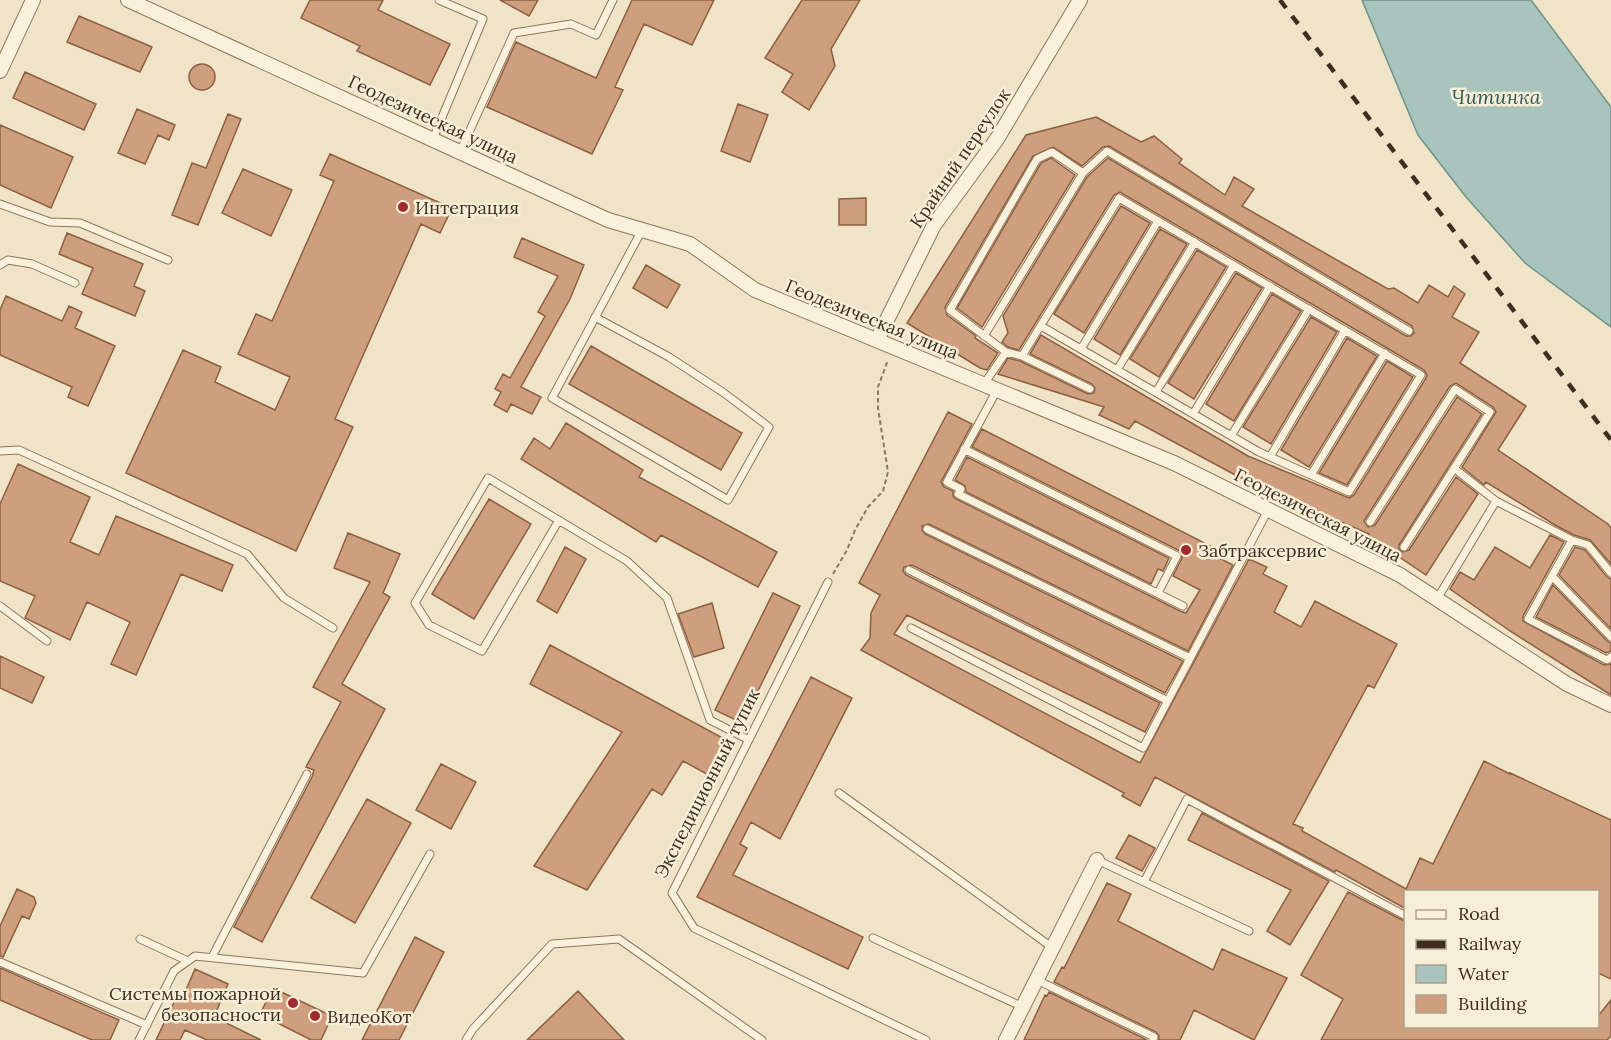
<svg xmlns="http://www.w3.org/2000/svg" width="1611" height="1040" font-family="Lora,serif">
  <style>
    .water { fill: #a9c4bc; stroke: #6f938a; stroke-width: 1.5 }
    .building { fill: #cf9f7d; stroke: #8d5f41; stroke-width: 1.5 }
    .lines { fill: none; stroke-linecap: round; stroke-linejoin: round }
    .service-casing { stroke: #8d765c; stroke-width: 9 }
    .minor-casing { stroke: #8d765c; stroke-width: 16 }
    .path { stroke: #8d765c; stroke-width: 2; stroke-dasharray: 4.5 3; stroke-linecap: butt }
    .service { stroke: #faf1dc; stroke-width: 7 }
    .minor { stroke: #faf1dc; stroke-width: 14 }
    .rail { stroke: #3d2e20; stroke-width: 4.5; stroke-dasharray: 10 10; stroke-linecap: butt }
    .poi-dot { fill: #9e2a2b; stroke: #f7eed8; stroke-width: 2 }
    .labels { text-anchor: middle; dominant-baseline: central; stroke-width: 5; stroke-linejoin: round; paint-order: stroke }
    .street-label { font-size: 18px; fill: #3d2e20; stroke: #f7eed8 }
    .poi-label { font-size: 18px; fill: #3d2e20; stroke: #f7eed8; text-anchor: start }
    .water-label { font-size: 20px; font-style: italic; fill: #2f5d5a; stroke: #f7eed8 }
  </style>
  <rect width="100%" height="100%" fill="#f0e4c8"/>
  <path class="water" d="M1362,0H1531L1611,107V327L1525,263L1466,197L1418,135Z"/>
  <path class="building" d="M310,0H383L378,10L450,44L430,85L357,51L360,46L301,18Z
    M500,0H538L529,16Z
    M632,0H714L692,45L644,24L615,87L623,90L592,154L487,107L516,42L596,78Z
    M802,0H860L831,49L835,66L809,110L782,92L793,74L765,58Z
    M79,16L152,47L140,72L67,42Z
    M189 77a13 13 0 1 1 26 0a13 13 0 1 1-26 0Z
    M25,72L96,104L84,130L13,98Z
    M738,104L768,115L750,162L721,151Z
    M137,109L175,125L169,140L158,135L145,164L118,153Z
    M228,114L241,119L198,225L172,215L192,163L206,168Z
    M1096,117L1141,142L1154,136L1182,159L1179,163L1225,195L1234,177L1254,189L1242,206L1388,289L1394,288L1418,303L1429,285L1448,297L1454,286L1465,294L1452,317L1479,332L1460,363L1526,406L1498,450L1608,524L1611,528V564L1590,540L1574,535L1555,525L1486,482L1484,485L1462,467L1496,412L1493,407L1456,383L1450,386L1364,521L1368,527L1375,525L1457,397L1482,414L1399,545V549L1402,552L1409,550L1456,477L1478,494L1426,575L1368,536L1369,534L1239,477L1135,421L1129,429L1099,415L1104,407L998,374L1008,358L1020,361L1088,394L1094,393L1095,388L1092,384L1030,354L1041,335L1248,456L1349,498L1354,495L1426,378L1427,375L1424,370L1387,348L1120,192L1114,195L1019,350L1008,347L1002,342L1008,333L1003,316L1087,177L1108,158L1406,336H1411L1414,333L1412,326L1109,146L1103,147L1082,166L1053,147L1033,156L945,307L947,315L976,336L975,338L998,353L987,370L980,368L907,323L1026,135Z
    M0,125L73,157L51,208L0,185Z
    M330,154L452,208L440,233L421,224L335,419L353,427L296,551L126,473L183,350L221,367L215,382L275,410L290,377L238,354L256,314L272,321L334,181L320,175Z
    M1051,158L1075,175L982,327L957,308L1041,163Z
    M243,169L292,190L271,236L222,213Z
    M866,198V225H839V199Z
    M1121,206L1150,223L1084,333L1054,314Z
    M1160,229L1187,244L1120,355L1094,339Z
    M67,233L143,264L134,286L145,291L135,316L82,294L93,268L59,254Z
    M522,238L584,265L570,299L521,387L541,397L532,414L511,404L507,412L494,405L501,392L495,389L503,374L510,378L545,316L538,312L558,276L514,257Z
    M1197,250L1226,267L1159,377L1130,359Z
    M646,265L680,285L667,308L633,288Z
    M1236,273L1262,288L1194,399L1168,383Z
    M1272,294L1301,311L1234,421L1232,420L1206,404Z
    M6,296L62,321L69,306L82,312L75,328L115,346L88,406L68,397L72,387L0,355V310Z
    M1311,317L1337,332L1271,444L1243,427Z
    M1347,338L1377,356L1309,467L1281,450Z
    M591,346L742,433L721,470L569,384Z
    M1387,361L1413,377L1347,485L1319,473Z
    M948,412L972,424L941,482L944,487L953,491V496L956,499L1180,611L1186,613L1200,590L1173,576L1182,558L1180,551L972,447L982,429L1222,552L1219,558L1233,565L1188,651L929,524L922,526V530L925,534L1183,661L1165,693L912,565L904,567L903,571L906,575L1160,703L1145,732L907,615L894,634L1140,763L1249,559L1267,567L1263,574L1287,586L1274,612L1301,627L1315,601L1397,644L1374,688L1368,685L1293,824L1303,828L1302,831L1406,889L1420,858L1433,864L1484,761L1510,774V773L1611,820V979L1598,973V891H1406V909L1336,870L1335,872L1155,777L1140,806L1122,796L1124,793L861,650L870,638L871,613L880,595L859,583Z
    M566,423L643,470L639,477L777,552L758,587L661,535L656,542L521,459L534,438L550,449Z
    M967,457L1169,558L1163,571L1158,569L1151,584L966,492L965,486L955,480Z
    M18,464L90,497L70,542L99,555L116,516L233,565L222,591L181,574L136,675L111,664L130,622L87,602L70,640L25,618L35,596L0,581V504Z
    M489,499L531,524L474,619L432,594Z
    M348,533L400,554L383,593L390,597L342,684L385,709L262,942L234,927L312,777L314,770L306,767L341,702L313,687L370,582L334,568Z
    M1550,535L1564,542L1523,616V621L1604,665L1611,664V695L1510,631L1450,589L1460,572L1474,580L1495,547L1530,568Z
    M565,547L586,559L557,613L537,601Z
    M1575,547L1585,550L1607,577L1611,579V629L1559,575Z
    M1553,585L1607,641L1611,643V651L1606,653L1536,617Z
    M773,593L800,606L742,723L715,710Z
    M712,603L724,648L694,657L678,614Z
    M550,645L732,743L712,777L683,761L662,795L652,789L587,890L534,866L622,732L530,684Z
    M0,656L44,677L32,703L0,688Z
    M811,677L852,698L780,839L751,822L740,844L747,848L733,875L863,937L848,969L697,897Z
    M441,764L476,782L451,829L416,810Z
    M367,799L411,823L355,923L311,898Z
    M1202,813L1329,881L1290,945L1267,931L1291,890L1188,840Z
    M1129,835L1155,848L1142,871L1116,858Z
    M1107,883L1131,894L1118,921L1213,970L1222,949L1287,978L1254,1040L1194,1010L1180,1040H1159V1036L1156,1032L1054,982L1062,967L1064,968Z
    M17,889L34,897L36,903L29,919L22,916L3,957L0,956V926Z
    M1348,892L1406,922V1026H1598V1016L1611,1000V1036L1607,1040H1321L1343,999L1301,975Z
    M415,937L444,952L399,1040H362Z
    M0,968L119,1020L110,1040H92L0,1000Z
    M195,969L228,984L214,1017L261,1040H207L185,1030L180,1040H156L177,996L182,999Z
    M273,988L332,1016L321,1040H311L260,1014Z
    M578,991L624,1040H527Z
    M1049,992L1147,1040H1024L1045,995L1047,996Z"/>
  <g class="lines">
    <defs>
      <path id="service" d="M433,139L483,19L439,0
        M460,152L514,33L571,24L596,35L613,0
        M0,204L50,222L80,223L168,260
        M0,265L8,260L32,264L75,283
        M595,317L669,357L724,393L769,427L728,500L552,398L642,230
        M984,336L1083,173
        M1081,349L1158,221
        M1006,352L950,310L1037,159L1052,152L1083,173L1107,151L1409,331
        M1022,356L1090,389
        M1117,370L1195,242
        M984,384L1006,352L1022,356L1119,198L1421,375L1349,492L1259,452L1041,326
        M997,390L947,482L961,489L958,494L1183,606
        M1156,392L1234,265
        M1193,414L1270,286
        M1231,436L1309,309
        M964,449L1177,556L1158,593
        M0,451L19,450L247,554L284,598L333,628
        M1270,457L1345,330
        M1455,469L1496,501
        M1311,475L1385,353
        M559,520L482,651L429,625L415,603L488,478L627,561L667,598L710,720L749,740
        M1370,522L1455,389L1490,412L1404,547
        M927,529L1190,658
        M1572,540L1528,619L1607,660L1611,657
        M909,570L1168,701
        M1552,576L1611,637
        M828,582L672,893L694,928L926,1040
        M1437,599L1496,501L1572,540L1588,545L1611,573
        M0,606L47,641
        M911,628L1143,748L1268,510
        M839,793L1053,948
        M1097,860L1249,931
        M1144,882L1187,799L1406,916
        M873,938L1023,1007
        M140,939L188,961
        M212,957L307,774
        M0,962L147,1025
        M1037,980L1154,1037L1153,1040
        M139,1040L174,971L195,956L363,973L430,854
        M466,1040L473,1029L552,944L619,939L762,1040"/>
      <path id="minor" d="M128,0L608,220L690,244L755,290L1174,463L1400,575L1567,684L1611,705
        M0,71L33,0
        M877,340L934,225L997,139L1080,0
        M1006,1040L1097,860"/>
    </defs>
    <use href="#service" class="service-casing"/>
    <use href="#minor" class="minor-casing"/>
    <path class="path" d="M833,574L847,550L855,530L868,507L883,491L888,472L878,408V387L888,360"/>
    <use href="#service" class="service"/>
    <use href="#minor" class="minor"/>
    <path class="rail" d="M1280,0L1611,440"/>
  </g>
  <g class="poi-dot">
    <circle cx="403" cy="207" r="6"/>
    <circle cx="1186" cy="550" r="6"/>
    <circle cx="293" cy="1003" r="6"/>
    <circle cx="315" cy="1016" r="6"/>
  </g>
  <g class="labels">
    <g class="street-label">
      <text transform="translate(433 119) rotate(25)">Геодезическая улица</text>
      <text transform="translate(960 158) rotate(-56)">Крайний переулок</text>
      <text transform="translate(872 319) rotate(22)">Геодезическая улица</text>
      <text transform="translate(1318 515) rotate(27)">Геодезическая улица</text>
      <text transform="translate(707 783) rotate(-63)">Экспедиционный тупик</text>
    </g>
    <g class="poi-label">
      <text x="415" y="207">Интеграция</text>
      <text x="1198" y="550">Забтраксервис</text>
      <text x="281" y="993" text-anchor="end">Системы пожарной<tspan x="281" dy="21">безопасности</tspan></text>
      <text x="327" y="1016">ВидеоКот</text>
    </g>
    <g class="water-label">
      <text x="1496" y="96">Читинка</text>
    </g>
  </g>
  <rect x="1404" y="890" width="195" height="138" fill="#f7eed8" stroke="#ada18e" stroke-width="1.5"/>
  <rect x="1416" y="910" width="30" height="9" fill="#faf1dc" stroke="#ada18e" stroke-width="1.5"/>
  <text x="1458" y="920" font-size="18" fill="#3d2e20">Road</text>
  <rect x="1416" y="940" width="30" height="9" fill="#3d2e20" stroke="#ada18e" stroke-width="1.5"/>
  <text x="1458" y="950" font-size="18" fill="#3d2e20">Railway</text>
  <rect x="1416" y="965" width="30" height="18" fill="#a9c4bc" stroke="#ada18e" stroke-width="1.5"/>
  <text x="1458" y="980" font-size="18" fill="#3d2e20">Water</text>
  <rect x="1416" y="995" width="30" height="18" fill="#cf9f7d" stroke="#ada18e" stroke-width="1.5"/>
  <text x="1458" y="1010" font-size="18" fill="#3d2e20">Building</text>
</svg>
